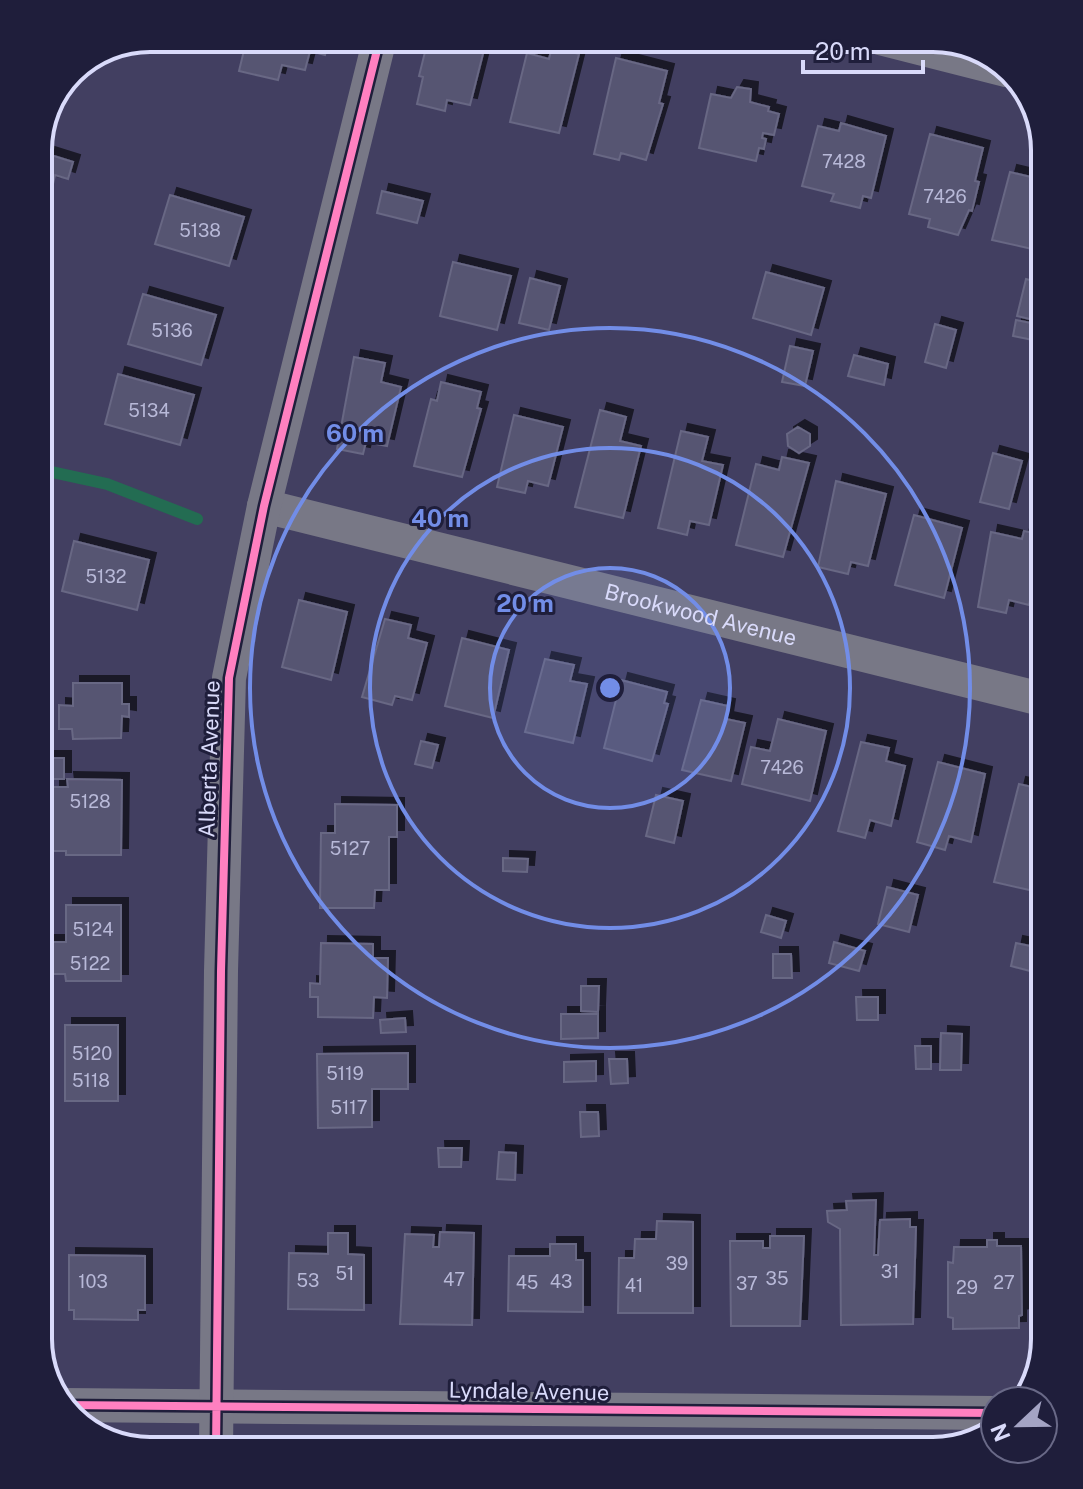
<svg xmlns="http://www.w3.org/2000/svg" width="1083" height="1489" font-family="'Public Sans',sans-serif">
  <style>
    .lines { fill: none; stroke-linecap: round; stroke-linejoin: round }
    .stream { stroke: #236c52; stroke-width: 12 }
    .building { fill: #575572; stroke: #686784; stroke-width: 2; filter: url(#shadow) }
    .minor { stroke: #787886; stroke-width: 34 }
    .cycleway-casing { stroke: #1f1e3b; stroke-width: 13 }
    .cycleway { stroke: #ff80c0; stroke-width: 8 }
    .ring { fill: none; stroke: #728de7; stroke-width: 4 }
    .labels { text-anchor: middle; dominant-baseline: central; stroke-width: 6; stroke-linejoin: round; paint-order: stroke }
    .number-label { font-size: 18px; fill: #b8b9d8 }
    .street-label { font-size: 22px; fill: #d9dafa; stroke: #1f1e3b }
    .rim { fill: none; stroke: #d9dafa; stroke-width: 4 }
    .centre { fill: #728de7; stroke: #1f1e3b; stroke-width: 4 }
    .ring-label { font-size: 24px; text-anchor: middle; font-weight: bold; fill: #728de7; stroke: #1f1e3b; stroke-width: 6; stroke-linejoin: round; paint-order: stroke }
  </style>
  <defs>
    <filter id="shadow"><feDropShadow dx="7" dy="-7" stdDeviation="0" flood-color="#0009"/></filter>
  </defs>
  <rect width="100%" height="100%" fill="#423f61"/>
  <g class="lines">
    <path class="stream" d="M38,469L107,484L197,519"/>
  </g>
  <path class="building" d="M247,38H329L325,55L310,51L305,70L282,65L278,80L239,71Z
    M432,38H487L470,105L447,100L445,111L417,104L423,77L419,76L426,48L430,49Z
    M552,47L579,54L559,133L510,122L527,53L549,59Z
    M616,58L667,71L659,103L663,104L646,160L621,153L619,160L594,154Z
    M737,87L751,89L750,102L769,107L768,111L779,114L774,135L763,133L762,138L766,139L764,149L759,148L756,161L699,148L711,94L731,98Z
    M841,123L886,136L871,198L863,196L860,208L831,201L834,194L802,186L818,126L839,131Z
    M930,134L983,148L975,181L979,182L972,211L969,210L958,235L928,227L930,219L909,214Z
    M38,151L73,162L68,179L55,175L53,184L38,179Z
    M1010,172L1031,177L1032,172L1045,175V234L1041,251L992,240Z
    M382,191L423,201L417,223L377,213Z
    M170,195L244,217L229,266L155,244Z
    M453,262L511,276L497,330L440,316Z
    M766,272L824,288L811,335L753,318Z
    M530,278L560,286L549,330L519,323Z
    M1026,279L1045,284L1042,322L1017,316Z
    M143,294L216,315L201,365L128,344Z
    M1016,320L1041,325L1038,341L1013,336Z
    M935,324L956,330L946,368L925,362Z
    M790,346L813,351L805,386L782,382Z
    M854,355L888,364L884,385L848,376Z
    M354,357L385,363L381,382L401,387L387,446L366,442L363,454L337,449Z
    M118,374L194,395L180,445L105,424Z
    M441,382L481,392L477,408L481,409L462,477L414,466L431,399L437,401Z
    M600,410L626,417L620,441L641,446L623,518L575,507Z
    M514,415L563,427L548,486L528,481L525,493L497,487Z
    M798,427L810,434V446L799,453L788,446L787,434Z
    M681,431L708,437L702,461L723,465L709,525L690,521L687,535L658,528Z
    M993,453L1022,461L1009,509L980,502Z
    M782,457L809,463L783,557L736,545L756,464L779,470Z
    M836,481L886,494L868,566L851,562L848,574L818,567Z
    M914,515L962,528L944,598L895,585Z
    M1024,531L1044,535L1029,605L1009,600L1006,613L978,607L991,532L1022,539Z
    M74,541L149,560L137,610L62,591Z
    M299,600L347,612L331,680L282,667Z
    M385,619L411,625L408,638L427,643L412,700L395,696L392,705L362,697Z
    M462,638L509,650L493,718L445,706Z
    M545,659L574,665L570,681L587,684L573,743L525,732Z
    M621,680L667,692L664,703L668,704L652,761L604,748Z
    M73,683H122V704H129V717L122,716L121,738L73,739L72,729H59V705L73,706Z
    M701,700L728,706L726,719L745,723L731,781L682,770Z
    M778,719L826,731L810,801L742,784L751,747L770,751Z
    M421,741L438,745L432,768L415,764Z
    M861,742L889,748L886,761L905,766L891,826L870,820L865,838L838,831Z
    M38,758H64V779H38Z
    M938,762L985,774L971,842L949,836L945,850L917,842Z
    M67,779L122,780L121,855H66V851H38V818L53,819V787H68Z
    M1019,784L1045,790V863L1041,862L1034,891L994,882Z
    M656,795L683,801L674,843L646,836Z
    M335,804L397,805V837H389V890H375L374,908H320L321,833H335Z
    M503,858L528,859L527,872L503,871Z
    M887,887L918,895L909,932L878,924Z
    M66,905H121V981H66L65,974H42V942H66Z
    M766,915L786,921L781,938L761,932Z
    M834,942L865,951L859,971L829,963Z
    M321,943L373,944V958H388L387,998L374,997L373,1018L318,1017V997H310V983L320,984Z
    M1016,943L1035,947L1030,971L1011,966Z
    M773,954H791L792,978H773Z
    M581,986H599L598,1012L581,1011Z
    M856,997H878V1020H857Z
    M561,1014H598V1038L561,1039Z
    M405,1018L406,1032L381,1033L380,1020Z
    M65,1025H118V1101H65Z
    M941,1033L962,1034L961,1070H940Z
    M915,1046H931V1069H916Z
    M408,1053V1089H372V1127L318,1128L317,1054Z
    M609,1059H627L628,1083L611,1084Z
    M596,1061V1081L564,1082V1062Z
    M580,1112H598L599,1136L581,1137Z
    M438,1148H462L461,1167H439Z
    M499,1152L516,1153L515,1180L497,1179Z
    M876,1200L874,1255H878L880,1220L910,1219V1227H916L913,1324L841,1325L840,1229L828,1222L827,1211L847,1210L846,1201Z
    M657,1221L693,1222V1313H618L619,1258H634L635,1239H656Z
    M440,1232L474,1233L472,1325L400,1324L405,1234L434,1235L433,1247H439Z
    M328,1233H348V1254L364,1255V1310L288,1309L289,1253L328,1254Z
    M770,1236H804L800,1326H731L730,1241H763V1248H770Z
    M987,1240H997V1246H1021L1022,1315L1019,1316V1328L953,1329V1318L948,1317V1262L953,1263L954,1247H987Z
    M550,1244H576V1260H583V1312L508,1311L509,1256H550Z
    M69,1255L145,1256V1310H138V1320L74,1319V1310H69Z"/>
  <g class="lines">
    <g class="minor">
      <path d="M880,38L1006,70"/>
      <path id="s1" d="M264,506L1045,700"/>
      <path d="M63,1405L995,1413"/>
      <path d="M216,1451L221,971L229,678L264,506L380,38"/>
    </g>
    <defs>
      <path id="cycleway" d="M63,1405L995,1413
        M216,1451L221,971L229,678L264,506L380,38"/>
    </defs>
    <use href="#cycleway" class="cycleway-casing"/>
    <use href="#cycleway" class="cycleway"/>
  </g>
  <circle cx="610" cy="688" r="120" fill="#728de7" fill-opacity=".12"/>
  <g class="ring">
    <circle cx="610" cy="688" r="120"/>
    <circle cx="610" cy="688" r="240"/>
    <circle cx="610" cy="688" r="360"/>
  </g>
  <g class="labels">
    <g class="number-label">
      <text x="844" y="161">7428</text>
      <text x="945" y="196">7426</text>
      <text x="200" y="230">5138</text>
      <text x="172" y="330">5136</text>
      <text x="149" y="410">5134</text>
      <text x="106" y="576">5132</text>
      <text x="782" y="767">7426</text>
      <text x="90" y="801">5128</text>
      <text x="350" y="848">5127</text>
      <text x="93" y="929">5124</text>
      <text x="90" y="963">5122</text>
      <text x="92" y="1053">5120</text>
      <text x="345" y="1073">5119</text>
      <text x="91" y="1080">5118</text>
      <text x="349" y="1107">5117</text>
      <text x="677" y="1263">39</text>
      <text x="890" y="1271">31</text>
      <text x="345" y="1273">51</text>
      <text x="777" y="1278">35</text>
      <text x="454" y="1279">47</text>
      <text x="308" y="1280">53</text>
      <text x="93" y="1281">103</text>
      <text x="561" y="1281">43</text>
      <text x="527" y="1282">45</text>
      <text x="1004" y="1282">27</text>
      <text x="747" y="1283">37</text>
      <text x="634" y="1285">41</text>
      <text x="967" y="1287">29</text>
    </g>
    <g class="street-label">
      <text stroke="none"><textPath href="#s1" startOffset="450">Brookwood Avenue</textPath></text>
      <text transform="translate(209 759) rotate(-88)">Alberta Avenue</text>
      <text transform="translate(529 1391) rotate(1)">Lyndale Avenue</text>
    </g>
  </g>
  <path d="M0 0H1083V1489H0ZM150 52H933A98 98 0 0 1 1031 150V1339A98 98 0 0 1 933 1437H150A98 98 0 0 1 52 1339V150A98 98 0 0 1 150 52Z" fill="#1f1e3b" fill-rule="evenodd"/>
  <path class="rim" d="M150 52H933A98 98 0 0 1 1031 150V1339A98 98 0 0 1 933 1437H150A98 98 0 0 1 52 1339V150A98 98 0 0 1 150 52Z"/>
  <circle cx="610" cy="688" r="12" class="centre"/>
  <g class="ring-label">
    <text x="355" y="442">60 m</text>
    <text x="440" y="527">40 m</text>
    <text x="525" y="612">20 m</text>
  </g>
  <g transform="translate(1019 1425) rotate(248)"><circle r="38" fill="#1f1e3b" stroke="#696987" stroke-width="2"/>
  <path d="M0-6L14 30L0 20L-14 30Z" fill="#a4a4c4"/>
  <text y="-12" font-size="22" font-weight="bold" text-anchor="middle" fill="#d9dafa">N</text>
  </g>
  <path d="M803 60v12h120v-12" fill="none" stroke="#d9dafa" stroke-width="4"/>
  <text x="815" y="60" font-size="24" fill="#d9dafa" stroke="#1f1e3b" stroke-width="6" paint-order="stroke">20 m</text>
</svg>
